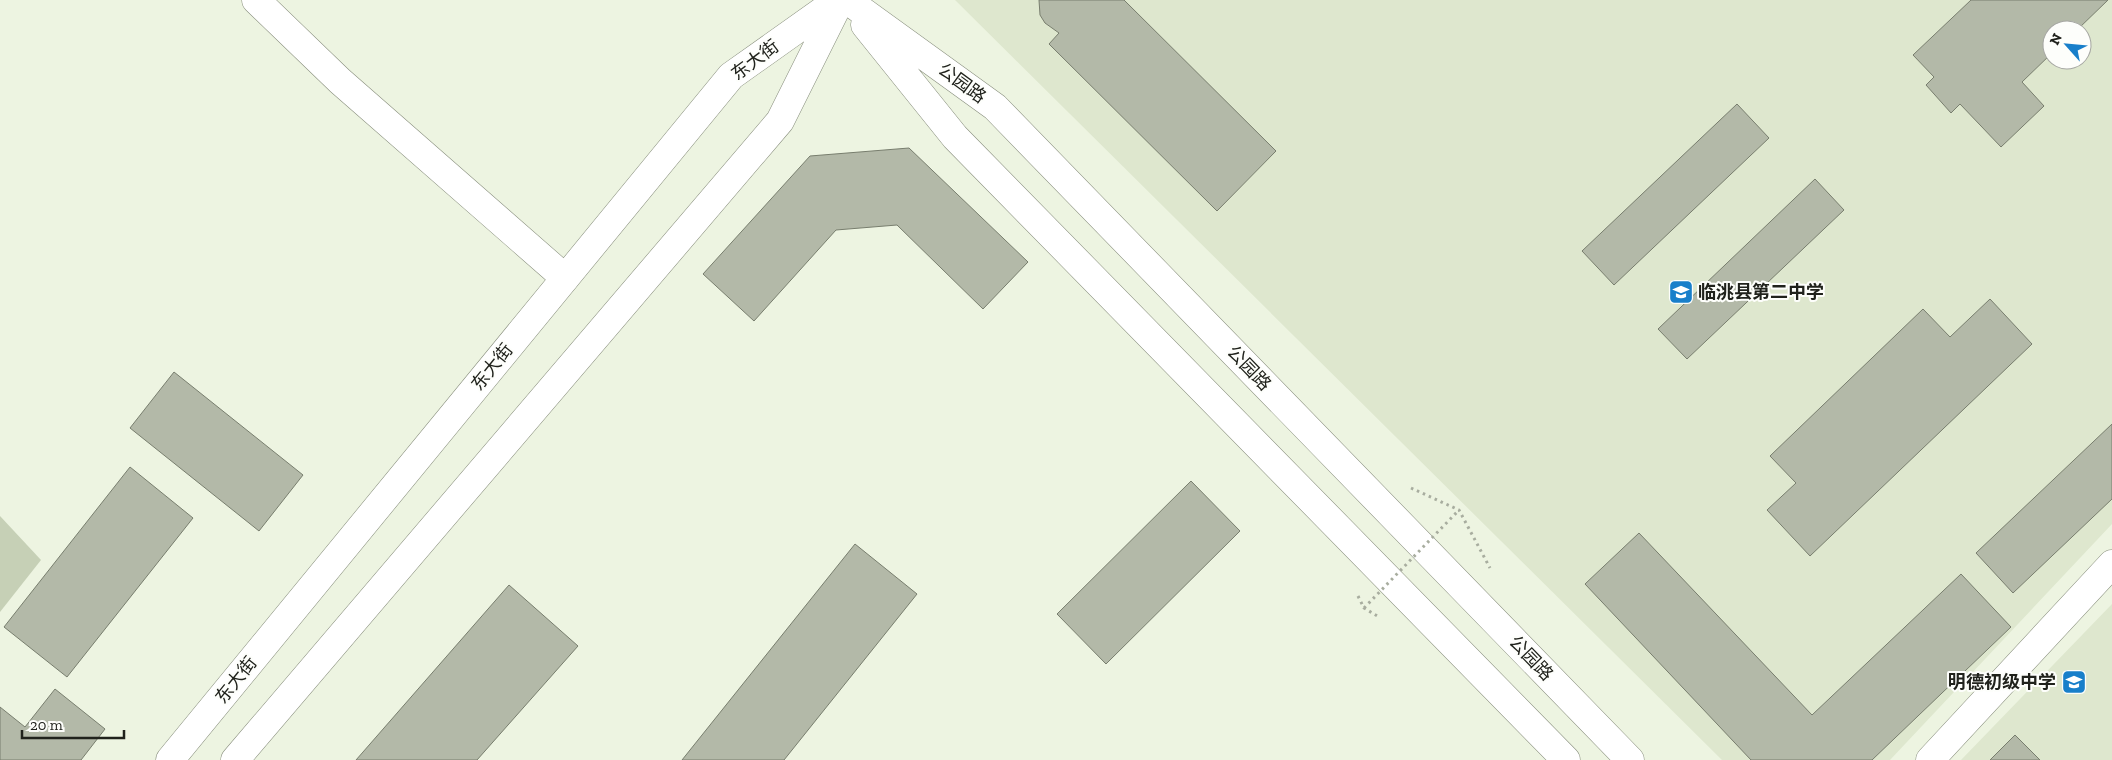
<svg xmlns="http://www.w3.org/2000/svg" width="2112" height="760" font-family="'Zilla Slab','Noto Sans SC',serif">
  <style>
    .built { fill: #dee7ce; fill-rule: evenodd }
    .green { fill: #c6d0b6 }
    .building { fill: #b3b9a8; stroke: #787e6e }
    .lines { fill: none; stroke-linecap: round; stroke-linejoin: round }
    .minor-casing { stroke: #868c7b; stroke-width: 29 }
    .major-casing { stroke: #868c7b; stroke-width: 29 }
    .highway-casing { stroke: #868c7b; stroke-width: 29 }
    .path { stroke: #a8ad9f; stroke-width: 3; stroke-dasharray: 2.5 4; stroke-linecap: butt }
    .minor { stroke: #fff; stroke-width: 28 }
    .major { stroke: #fff; stroke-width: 28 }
    .highway { stroke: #fff; stroke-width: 28 }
    .path-bridge { stroke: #a8ad9f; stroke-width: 3; stroke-dasharray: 2.5 4; stroke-linecap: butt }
    .labels { text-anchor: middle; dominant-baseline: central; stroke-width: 4; stroke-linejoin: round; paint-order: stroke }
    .street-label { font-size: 18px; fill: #20221c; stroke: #fdfefb }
    .poi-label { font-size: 18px; font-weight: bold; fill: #20221c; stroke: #fdfefb; text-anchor: start }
  </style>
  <rect width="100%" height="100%" fill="#edf4e1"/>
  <path class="built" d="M955,0H2112V524L1890,760H1722ZM2052,30H2082V60H2052Z
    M2112,604V760H1961Z"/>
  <path class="green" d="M0,516L41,560L0,612Z"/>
  <path class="building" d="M1039,0H1124L1276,151L1217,211L1049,44L1059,33L1045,23L1040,15Z
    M1971,0H2108L2077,30H2052V53L2022,82L2044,106L2001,147L1960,104L1951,113L1926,85L1934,77L1913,55Z
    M1737,104L1769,138L1614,285L1582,251Z
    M909,148L1028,262L983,309L897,225L836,230L754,321L703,274L810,156Z
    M1815,179L1844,210L1687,359L1658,329Z
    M1990,299L2032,344L1810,556L1767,510L1796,483L1770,456L1923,309L1950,337Z
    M174,372L303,475L259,531L130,428Z
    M2112,424V499L2013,593L1976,553Z
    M130,467L193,518L67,677L4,627Z
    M1191,481L1240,531L1106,664L1057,614Z
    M1639,533L1812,715L1961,574L2011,627L1872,760H1751L1585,584Z
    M855,544L917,594L784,760H682Z
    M509,585L578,646L477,760H356Z
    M55,689L105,729L81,760H0V707L25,727Z
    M2015,735L2040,760H1990Z"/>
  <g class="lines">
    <defs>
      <path id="minor" d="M256,0L340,81L565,278
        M1930,760L2112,564"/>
      <path id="major" d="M170,760L731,76L838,0
        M235,760L780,121L840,1"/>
      <path id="highway" d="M847,0L995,107L1630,760
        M865,25L955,137L1566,760"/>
    </defs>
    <use href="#minor" class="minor-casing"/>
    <use href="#major" class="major-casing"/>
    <use href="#highway" class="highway-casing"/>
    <path class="path" d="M1411,488L1459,510L1490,568
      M1358,596L1364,608L1379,617"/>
    <use href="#minor" class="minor"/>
    <use href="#major" class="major"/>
    <use href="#highway" class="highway"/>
    <path class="path-bridge" d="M1364,608L1459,510"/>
  </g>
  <defs>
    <symbol id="school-square" viewBox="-11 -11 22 22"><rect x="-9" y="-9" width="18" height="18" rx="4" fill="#187fca" stroke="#fdfefb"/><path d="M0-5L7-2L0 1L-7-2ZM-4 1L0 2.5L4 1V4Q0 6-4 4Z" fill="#fff"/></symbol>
  </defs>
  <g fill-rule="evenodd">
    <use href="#school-square" x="1667" y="278" width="28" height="28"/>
    <use href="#school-square" x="2060" y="668" width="28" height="28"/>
  </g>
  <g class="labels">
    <g class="street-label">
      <text transform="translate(755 60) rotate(-37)">东大街</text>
      <text transform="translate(962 83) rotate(36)">公园路</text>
      <text transform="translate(492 367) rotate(-51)">东大街</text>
      <text transform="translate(1249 368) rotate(46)">公园路</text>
      <text transform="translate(1531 658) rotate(46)">公园路</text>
      <text transform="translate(236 680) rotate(-51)">东大街</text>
    </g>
    <g class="poi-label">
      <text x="1698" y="292">临洮县第二中学</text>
      <text x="2056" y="682" text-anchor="end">明德初级中学</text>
    </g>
  </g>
  <g transform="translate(2067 45) rotate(297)"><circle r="24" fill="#fdfefb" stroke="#a5a6a2"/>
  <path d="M0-4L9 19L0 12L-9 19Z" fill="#187fca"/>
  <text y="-8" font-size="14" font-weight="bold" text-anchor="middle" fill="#20221c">N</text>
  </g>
  <path d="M22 730v8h102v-8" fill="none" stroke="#20221c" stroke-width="2.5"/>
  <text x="30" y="730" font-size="15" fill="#20221c" stroke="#fdfefb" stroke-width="4" paint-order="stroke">20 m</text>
</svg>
